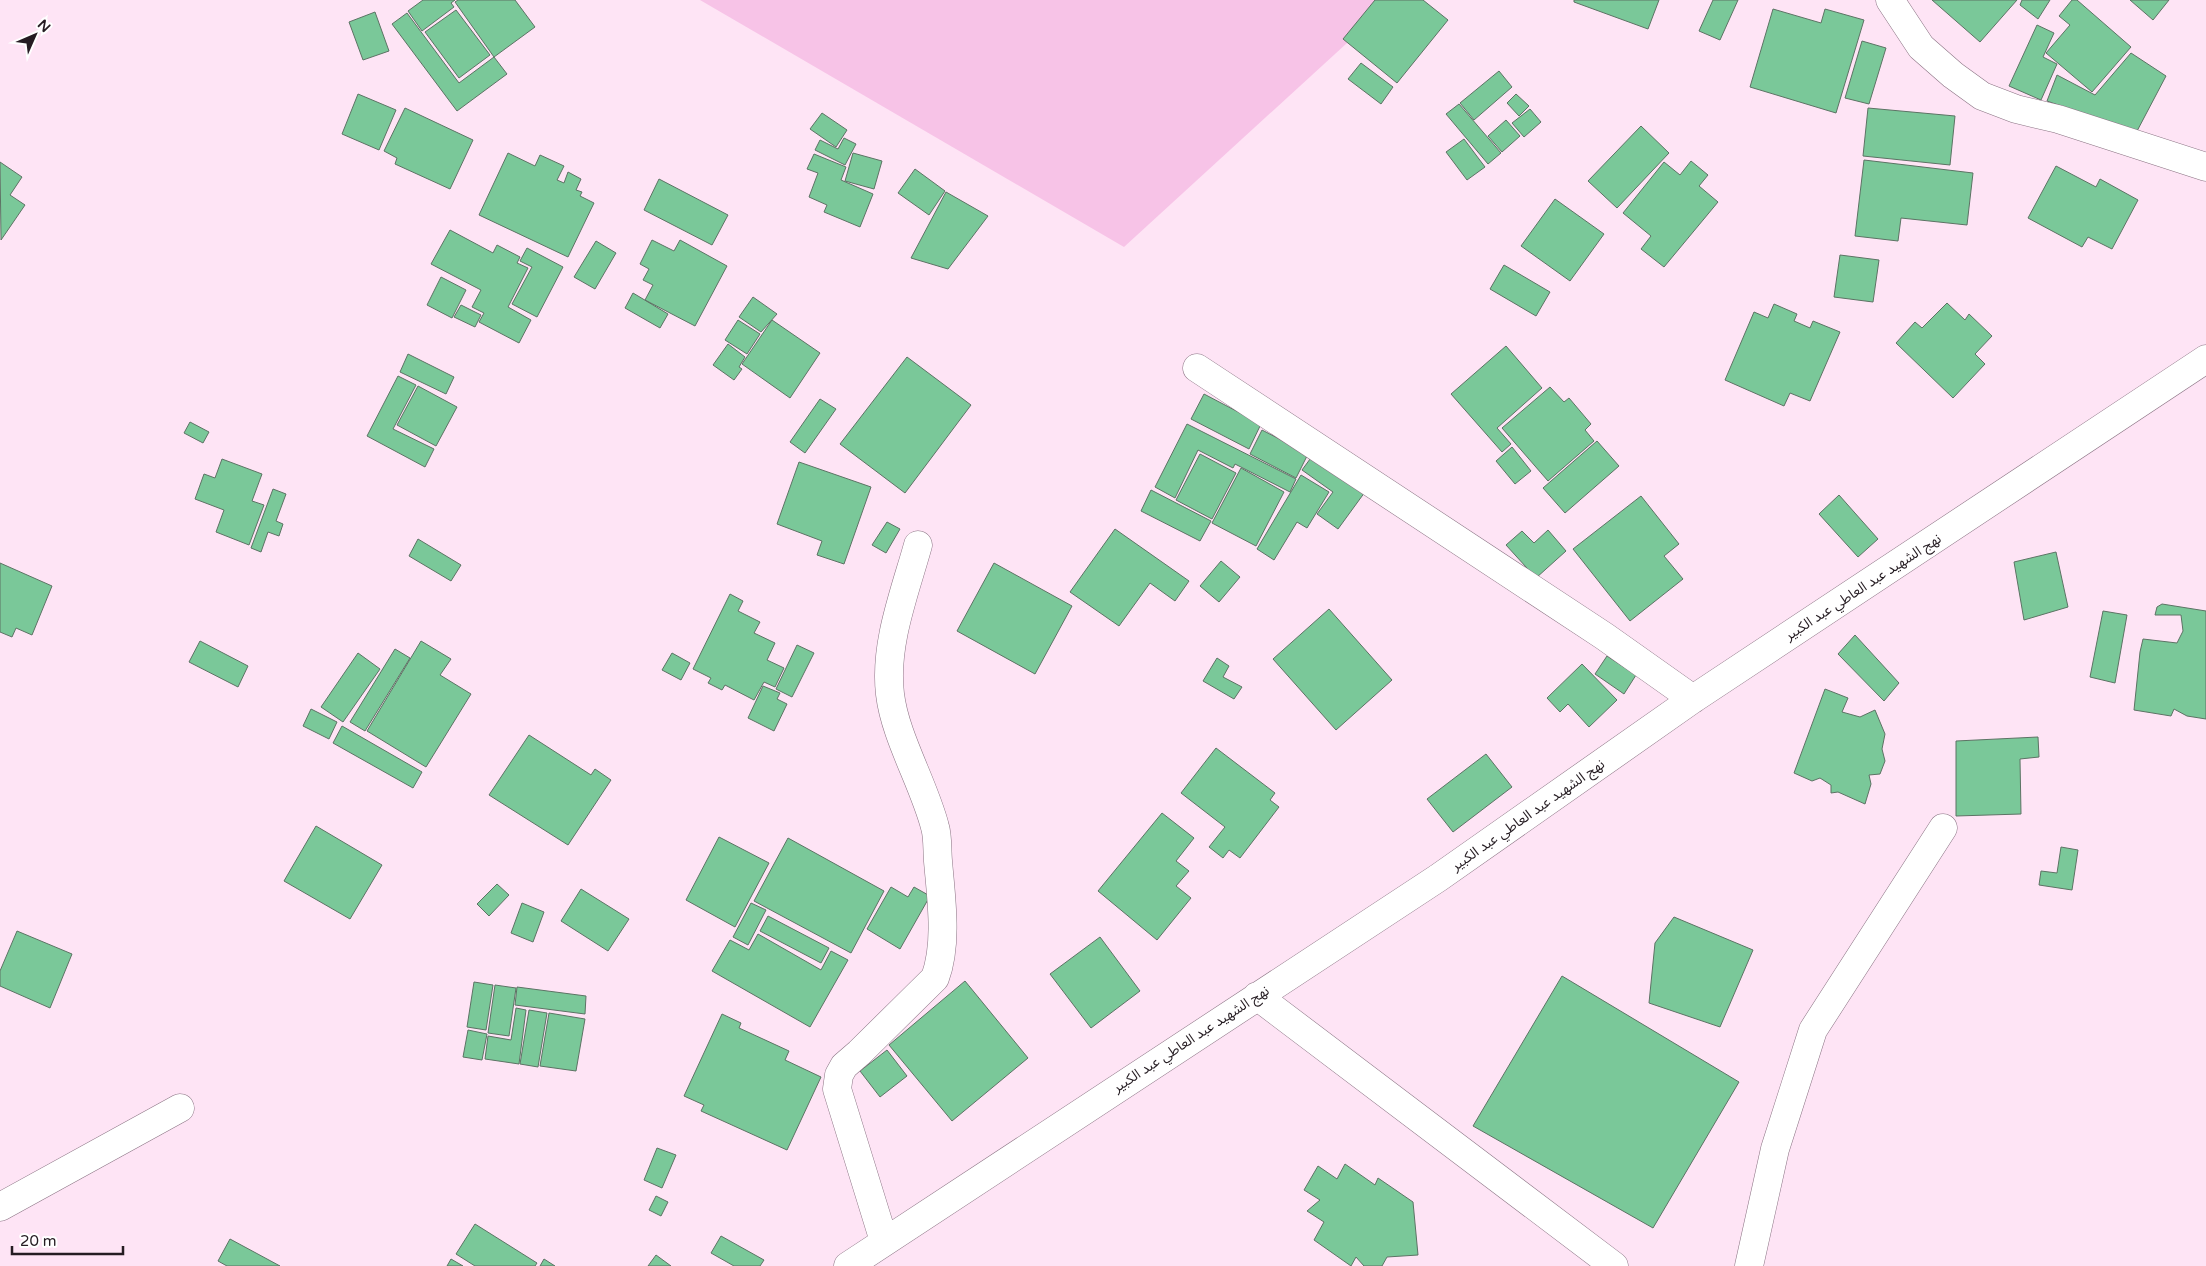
<svg xmlns="http://www.w3.org/2000/svg" width="2206" height="1266" font-family="'Varela Round','Noto Sans Arabic',sans-serif">
  <style>
    .green { fill: #f7c3e7 }
    .building { fill: #7ac899; stroke: #5c7364 }
    .lines { fill: none; stroke-linecap: round; stroke-linejoin: round }
    .street-casing { stroke: #8a7383; stroke-width: 29 }
    .street { stroke: #fff; stroke-width: 28 }
    .labels { text-anchor: middle; dominant-baseline: central; stroke-width: 5; stroke-linejoin: round; paint-order: stroke }
    .street-label { font-size: 14px; fill: #251c22; stroke: #fff }
  </style>
  <rect width="100%" height="100%" fill="#fee4f5"/>
  <path class="green" d="M700,0H1394L1124,247Z"/>
  <path class="building" d="M423,0H455L451,3L454,7L422,31L408,11Z
    M458,0H515L535,27L494,57L455,2Z
    M1375,0H1423L1448,20L1397,83L1343,39Z
    M1574,0H1659L1648,29L1574,2Z
    M1713,0H1738L1720,40L1699,31Z
    M1932,0H2017L1980,42Z
    M2022,0H2050L2038,19L2020,5Z
    M2072,0H2077L2131,47L2092,92L2046,53L2070,25L2059,16Z
    M2130,0H2169L2153,20Z
    M1773,9L1821,23L1825,9L1864,20L1836,113L1750,87Z
    M456,10L490,55L459,78L425,32Z
    M375,12L389,51L363,60L349,22Z
    M407,13L459,83L494,57L507,74L457,111L392,24Z
    M2037,25L2054,33L2043,57L2057,64L2041,100L2009,86Z
    M1862,41L1886,48L1869,104L1845,98Z
    M2131,53L2166,76L2136,133L2047,101L2057,75L2095,95Z
    M1361,63L1393,87L1381,104L1348,79Z
    M1499,71L1512,87L1474,120L1460,103Z
    M358,94L396,110L379,150L342,134Z
    M1516,94L1529,106L1519,116L1507,103Z
    M1459,104L1501,153L1488,164L1446,114Z
    M405,108L473,140L450,189L395,164L397,158L384,151Z
    M1868,108L1955,116L1950,165L1863,156Z
    M1530,109L1541,122L1524,137L1512,123Z
    M822,113L847,130L836,147L810,129Z
    M1506,120L1520,136L1502,152L1488,136Z
    M1641,126L1669,153L1617,208L1588,181Z
    M844,138L856,144L845,165L815,150L820,140L838,149Z
    M1464,139L1485,167L1467,180L1446,152Z
    M508,153L535,166L540,155L564,166L557,180L564,183L568,172L581,179L576,190L582,192L580,196L594,203L568,257L479,215Z
    M853,153L882,161L874,189L845,181Z
    M814,154L846,167L841,180L873,194L860,227L824,212L827,205L809,197L818,173L807,169Z
    M1864,160L1973,173L1967,225L1901,218L1898,241L1855,236Z
    M1691,161L1708,175L1699,186L1718,202L1664,267L1641,249L1651,236L1623,213L1664,162L1680,175Z
    M0,162L22,177L10,195L25,205L1,240Z
    M2056,166L2096,187L2100,179L2138,200L2112,249L2088,237L2082,247L2028,218Z
    M915,169L945,191L929,215L898,193Z
    M659,179L728,215L712,245L644,210Z
    M946,192L988,216L948,269L911,258Z
    M1555,199L1604,234L1570,281L1521,246Z
    M450,230L493,253L497,245L520,257L517,263L528,268L508,307L531,320L519,343L479,322L484,313L472,307L481,290L431,264Z
    M652,240L674,251L680,240L727,266L695,326L645,300L653,285L643,280L649,269L640,264Z
    M596,241L616,253L595,289L574,277Z
    M527,248L563,267L537,317L512,304L532,267L520,261Z
    M1840,255L1879,260L1873,302L1834,297Z
    M1504,265L1550,292L1536,316L1490,289Z
    M441,277L466,290L452,318L427,305Z
    M633,293L668,314L660,328L625,308Z
    M753,297L777,314L761,332L739,317Z
    M1947,303L1965,320L1969,314L1992,336L1975,354L1985,364L1953,398L1896,343L1915,322L1922,328Z
    M1774,304L1797,314L1794,321L1810,328L1813,321L1840,332L1810,401L1790,393L1784,406L1725,380L1754,312L1768,318Z
    M461,305L481,315L475,327L454,317Z
    M738,320L760,334L747,354L725,340Z
    M772,320L820,353L790,398L742,364Z
    M728,344L745,357L739,367L742,369L734,380L713,365Z
    M1506,346L1542,388L1497,428L1511,444L1502,452L1451,394Z
    M408,354L454,377L446,394L400,372Z
    M907,357L971,405L905,493L840,444Z
    M398,376L416,385L393,429L434,449L425,467L367,436Z
    M418,386L457,407L436,446L397,425Z
    M1550,387L1564,402L1569,398L1591,424L1585,430L1594,441L1548,481L1502,428Z
    M1204,394L1261,424L1249,449L1191,419Z
    M820,399L836,409L805,453L790,442Z
    M190,422L209,432L203,443L184,433Z
    M1187,424L1296,479L1290,492L1235,464L1233,468L1198,450L1175,498L1155,487Z
    M1262,430L1308,454L1296,478L1250,454Z
    M1597,441L1619,466L1565,513L1543,488Z
    M1512,447L1531,471L1515,484L1496,461Z
    M1200,454L1236,473L1212,519L1176,500Z
    M1313,455L1365,492L1338,529L1317,514L1333,492L1302,470Z
    M222,459L262,474L252,501L264,505L249,545L216,532L224,510L195,499L204,474L215,478Z
    M799,462L871,487L844,564L817,555L822,541L777,524Z
    M1241,468L1284,492L1256,546L1212,523Z
    M1301,475L1329,492L1307,528L1297,522L1274,560L1257,549Z
    M273,489L286,494L276,521L283,524L279,536L268,532L261,552L251,548Z
    M1151,490L1211,521L1200,541L1141,511Z
    M1839,495L1878,539L1858,557L1819,514Z
    M1641,496L1679,544L1664,556L1683,579L1630,621L1573,549Z
    M887,522L900,529L886,553L872,545Z
    M1115,529L1189,581L1175,601L1150,583L1119,626L1070,592Z
    M1548,530L1566,551L1536,578L1506,545L1522,531L1534,543Z
    M418,539L461,565L451,581L409,556Z
    M2056,552L2068,607L2024,620L2014,562Z
    M1221,561L1240,577L1219,602L1200,586Z
    M0,563L52,586L32,635L16,628L12,637L0,632Z
    M994,563L1072,606L1035,674L957,631Z
    M730,594L743,601L738,611L760,622L754,633L775,643L767,660L784,668L775,687L764,682L754,700L725,685L722,690L708,683L711,678L693,669Z
    M2162,604L2206,611V719L2187,716L2174,709L2171,716L2134,710L2140,652L2143,639L2177,643L2183,631L2181,615H2155L2157,607Z
    M1329,609L1392,680L1336,730L1273,659Z
    M2103,611L2127,615L2115,683L2090,677Z
    M1855,635L1899,683L1884,701L1838,654Z
    M200,641L248,666L238,687L189,662Z
    M421,641L451,659L440,675L471,694L426,767L367,731Z
    M797,645L814,653L792,697L776,689Z
    M395,649L410,658L365,731L350,722Z
    M358,653L380,669L343,722L321,707Z
    M672,653L690,663L681,680L662,670Z
    M1607,656L1636,675L1624,694L1595,674Z
    M1217,658L1229,666L1223,677L1242,687L1234,699L1203,681Z
    M1582,664L1617,700L1589,727L1568,704L1560,712L1547,698Z
    M763,686L780,693L777,699L787,704L774,731L748,718Z
    M1825,689L1848,698L1842,712L1860,717L1875,710L1885,734L1882,749L1885,761L1880,774L1869,775L1871,784L1865,804L1838,792L1831,793V785L1820,778L1812,781L1794,773Z
    M311,709L337,722L329,739L303,726Z
    M342,726L422,772L413,788L333,743Z
    M529,735L591,775L595,769L611,780L568,845L489,795Z
    M2038,737L2039,757L2020,759L2021,814L1956,816V741Z
    M1216,748L1275,793L1270,800L1279,807L1240,858L1229,850L1223,858L1209,847L1225,827L1181,793Z
    M1486,754L1512,787L1453,832L1427,799Z
    M1162,813L1194,838L1176,861L1189,871L1176,886L1191,898L1157,940L1098,891Z
    M316,826L382,865L350,919L284,881Z
    M719,837L769,863L735,927L686,900Z
    M788,838L884,891L851,953L754,901Z
    M2061,847L2078,850L2072,890L2039,885L2041,871L2057,873Z
    M497,884L509,895L489,916L477,904Z
    M891,887L908,897L914,887L930,896L900,949L867,929Z
    M581,889L629,919L608,951L561,921Z
    M522,903L544,912L533,942L511,933Z
    M751,903L766,910L748,945L733,937Z
    M768,916L829,948L821,963L760,931Z
    M1674,917L1753,950L1720,1027L1649,1003L1655,943Z
    M17,931L72,954L50,1008L0,986V971Z
    M758,934L821,970L831,951L848,960L810,1027L712,971L730,940L749,950Z
    M1100,937L1140,991L1091,1028L1050,974Z
    M1562,976L1739,1082L1653,1228L1473,1126Z
    M965,981L1028,1058L952,1121L889,1045Z
    M474,982L493,985L486,1030L467,1027Z
    M495,985L516,988L509,1036L488,1033Z
    M517,987L586,996L585,1014L515,1005Z
    M516,1008L526,1010L519,1064L485,1059L488,1036L511,1040Z
    M529,1010L547,1013L538,1067L520,1064Z
    M549,1013L585,1019L576,1071L540,1066Z
    M722,1014L741,1023L739,1028L789,1051L785,1060L821,1077L787,1150L701,1111L704,1105L684,1096Z
    M468,1030L487,1034L482,1060L463,1057Z
    M887,1050L907,1076L880,1097L860,1071Z
    M657,1148L676,1155L662,1188L644,1180Z
    M1345,1164L1375,1185L1378,1178L1413,1202L1418,1255L1387,1257L1382,1266H1364L1356,1257L1351,1266L1314,1240L1324,1222L1307,1211L1320,1200L1304,1190L1318,1166L1337,1179Z
    M656,1196L668,1202L661,1216L649,1210Z
    M475,1224L537,1263L535,1266H475L456,1254Z
    M721,1236L764,1260L760,1266H734L711,1253Z
    M230,1239L280,1266H227L218,1261Z
    M656,1255L671,1266H648Z
    M451,1259L463,1266H447Z
    M544,1259L555,1266H540Z"/>
  <g class="lines">
    <defs>
      <path id="street" d="M1890,0L1921,47L1953,75L1982,96L2016,109L2058,119L2206,167
        M1197,368L1604,636L1693,699
        M1257,996L1614,1266
        M0,1207L180,1108
        M884,1241L837,1089L839,1075L844,1066L859,1053L935,978C948,943 941,897 938,861C937,850 938,837 935,827C924,784 895,737 890,694C884,644 905,592 918,545
        M848,1266L1438,878L1693,699L2206,359
        M1749,1266L1775,1149L1813,1030L1943,828"/>
    </defs>
    <use href="#street" class="street-casing"/>
    <use href="#street" class="street"/>
  </g>
  <g class="labels">
    <g class="street-label">
      <text transform="translate(1863 587) rotate(-33)">نهج الشهيد عبد العاطي عبد الكبير</text>
      <text transform="translate(1528 815) rotate(-35)">نهج الشهيد عبد العاطي عبد الكبير</text>
      <text transform="translate(1191 1039) rotate(-33)">نهج الشهيد عبد العاطي عبد الكبير</text>
    </g>
  </g>
  <g transform="translate(35 35) rotate(45)" stroke="#ffffff" stroke-width="4" paint-order="stroke">
  <path d="M0-4L9 19L0 12L-9 19Z" fill="#251c22"/>
  <text y="-8" font-size="14" font-weight="bold" text-anchor="middle" fill="#251c22">N</text>
  </g>
  <path d="M12 1246v8h111v-8" fill="none" stroke="#251c22" stroke-width="2.5"/>
  <text x="20" y="1246" font-size="15" fill="#251c22" stroke="#ffffff" stroke-width="4" paint-order="stroke">20 m</text>
</svg>
